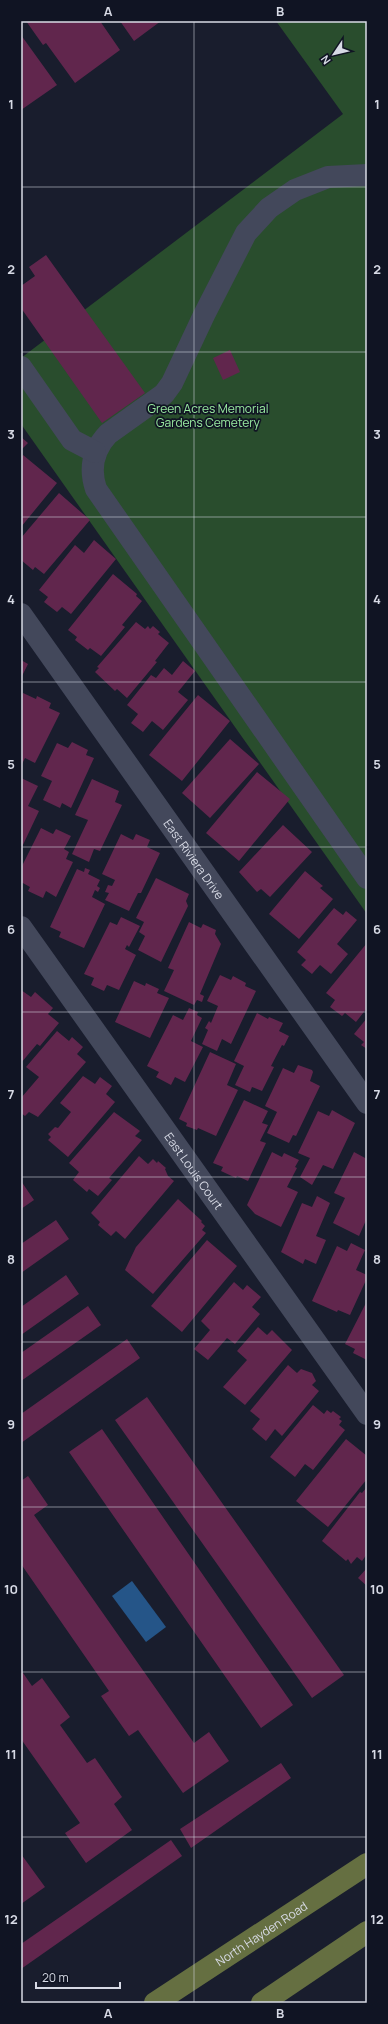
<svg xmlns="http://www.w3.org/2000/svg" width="388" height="2024" font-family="Manrope,sans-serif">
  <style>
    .green { fill: #294d2d }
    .water { fill: #255588 }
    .building { fill: #61264d }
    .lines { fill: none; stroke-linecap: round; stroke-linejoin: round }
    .minor { stroke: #43485b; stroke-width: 22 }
    .major { stroke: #656f41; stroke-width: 22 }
    .grid { fill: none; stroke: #d7dae5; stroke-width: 1; stroke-opacity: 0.55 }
    .labels { text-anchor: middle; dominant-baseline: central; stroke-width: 3.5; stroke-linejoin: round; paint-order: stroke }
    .park-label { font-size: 12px; fill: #99eaa0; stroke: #101423 }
    .street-label { font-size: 12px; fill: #d7dae5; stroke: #101423 }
    .neatline { fill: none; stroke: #d7dae5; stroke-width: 1.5 }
    .grid-label { font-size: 13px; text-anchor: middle; font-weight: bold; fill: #d7dae5 }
  </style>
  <rect width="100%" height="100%" fill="#191d2d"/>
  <path class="green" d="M276,21H367V914L21,424V358L343,114Z"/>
  <path class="water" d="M132,1581L166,1627L146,1642L112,1596Z"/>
  <path class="building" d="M26,21H100L120,50L75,83L46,43L43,45Z
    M120,21H161L134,41Z
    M21,35L57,85L21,110Z
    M46,255L145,393L102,423L21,308V286L35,276L29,267Z
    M230,350L240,372L223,380L213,358Z
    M21,437L28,443L21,450Z
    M23,455L57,483L21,527V458Z
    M59,493L90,520L44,574L35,567L33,570L21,560V538Z
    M94,540L116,559L71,614L62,607L57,612L44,602L48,597L39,590L75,545L84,553Z
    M113,574L137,594L136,596L142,601L122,625L125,627L101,656L90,648L88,650L75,640L77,637L68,630Z
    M136,622L145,629L148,626L150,629L153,626L160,632L158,634L169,643L155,661L157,662L127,698L117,689L115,691L95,672L99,668L97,667Z
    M21,660L28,664L21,678Z
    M183,661L195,671L178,692L188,700L163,730L152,721L143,732L131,723L138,714L127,705L151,675L156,678L164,668L172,675Z
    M23,693L36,699L37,696L51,703L49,708L60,713L35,763L25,758L21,766V698Z
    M198,695L230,721L182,781L149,755Z
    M230,739L259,764L210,818L182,793Z
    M72,742L88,750L86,755L94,758L71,808L62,803L60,808L43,800L52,781L41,776L57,743L68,748Z
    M257,772L290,799L239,861L206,833Z
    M21,778L38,786L28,806L39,811L21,849Z
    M92,779L119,791L115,802L122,805L100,851L94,849L89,862L72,854L88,820L75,815Z
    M283,825L312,852L270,897L261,889L257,892L239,872Z
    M41,828L53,834L56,829L71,836L64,849L69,852L66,859L73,862L56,897L46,891L43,898L28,891L30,887L21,882V868Z
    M121,834L133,840L136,834L150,840L147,847L160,853L141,893H138L129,911L105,900L109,893L105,892L108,885L112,886L115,880L102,874Z
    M85,868L90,870L88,874L100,880L97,886L100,888L98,892L95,890L92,897L105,904L84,948L59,937L61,932L50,927L77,869L84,872Z
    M305,871L323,886L320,888L333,899L299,939L269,914Z
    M156,878L189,894L186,901L188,906L161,962L138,950L145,936L139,932L144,922L136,918Z
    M334,908L343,915L346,911L357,920L337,944L348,954L331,974L320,965L312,974L301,965L306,960L297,952Z
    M121,917L140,926L129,947L127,945L125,949L136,955L119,990L107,985L104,991L91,985L94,978L84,974L110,922L117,925Z
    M189,922L201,928L203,924L216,930L215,934L221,944L200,994L204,996L202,1002L197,1000L194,1005L164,991L174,970L168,968Z
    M367,943V1008L356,1022L345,1013L342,1016L330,1007L335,1000L326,993Z
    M220,975L231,980L233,976L246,983L245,986L256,991L231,1044L222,1039L217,1051L202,1044L208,1030L205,1028L209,1021L211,1023L218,1006L207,1001Z
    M134,981L145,986L146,983L159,989L157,993L169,998L150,1038L115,1022Z
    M21,990L31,997L35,992L53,1008L48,1014L59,1023L40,1046L37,1044L21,1063Z
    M189,1008L198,1012L197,1015L202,1018L191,1041L203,1047L185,1082L175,1077L171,1085L156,1077L159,1072L147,1066L173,1015L183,1020Z
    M257,1013L268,1019L269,1017L283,1023L279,1031L289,1036L284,1046L282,1045L271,1066L274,1067L262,1091L252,1087L250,1092L235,1085L244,1066L234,1061Z
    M367,1018V1049L361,1045L364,1042L354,1034Z
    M57,1031L69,1041L72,1037L83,1047L77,1054L86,1062L38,1117L29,1112L25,1116L21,1113V1098L39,1077L26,1067Z
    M210,1052L236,1064L227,1085L238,1090L216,1136L198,1128L197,1130L186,1126L187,1123L179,1119Z
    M298,1065L312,1070L313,1072L310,1081L320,1086L296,1136L293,1135L289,1143L267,1133L277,1112L265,1106L283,1068L294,1073Z
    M83,1076L95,1084L100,1077L112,1086L106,1094L115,1102L68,1157L48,1140L51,1137L48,1134L55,1127L58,1128L71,1112L60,1103Z
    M244,1100L268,1111L262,1123L268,1125L260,1141L266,1143L248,1181L237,1176L236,1178L221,1171L223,1167L213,1163Z
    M332,1110L355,1123L333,1169L323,1165L312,1185L300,1177L310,1158L298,1153L318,1111L329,1116Z
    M114,1112L140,1131L135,1136L142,1140L109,1178L112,1180L98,1196L89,1189L87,1192L73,1180L79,1172L69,1163Z
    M272,1152L282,1157L284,1153L299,1160L295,1167L297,1168L287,1187L298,1192L281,1227L255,1214L247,1205Z
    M354,1152L367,1159V1218L359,1236L333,1223L345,1198L334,1193Z
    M139,1156L148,1164L153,1159L157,1163L158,1161L166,1168L165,1169L168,1176L174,1181L125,1239L116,1231L111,1236L98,1225L100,1222L91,1213Z
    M21,1181L34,1200L21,1209Z
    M317,1196L330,1203L316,1236L326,1240L316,1264L305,1259L303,1264L281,1252L302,1203L312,1207Z
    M178,1199L202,1221L201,1222L205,1226L202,1230L206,1233L153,1294L125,1270L136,1247Z
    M56,1220L69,1239L21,1273V1244Z
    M207,1240L237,1266L182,1332L151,1306Z
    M351,1243L365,1250L356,1270L367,1275V1278L350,1315L338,1310L337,1312L312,1301L337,1246L347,1251Z
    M66,1275L79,1294L21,1335V1307Z
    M234,1282L243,1290L247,1285L261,1297L252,1307L260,1314L235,1344L227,1338L208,1360L194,1349L210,1330L201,1321Z
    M367,1301V1360L353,1353L355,1349L345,1344Z
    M88,1306L101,1325L21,1381V1353Z
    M258,1327L267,1335L272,1330L292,1350L245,1405L223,1387L247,1360L237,1351Z
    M127,1339L140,1358L21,1443V1414Z
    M288,1365L297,1373L301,1369L312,1373L316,1381L312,1385L319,1391L282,1436L275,1429L266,1441L252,1429L260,1419L250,1411Z
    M147,1397L344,1675L312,1698L115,1420Z
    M313,1405L324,1414L327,1410L331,1413L333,1411L341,1417L339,1419L342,1421L339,1425L345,1430L313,1470L305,1464L295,1477L270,1457Z
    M102,1429L293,1705L261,1728L69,1452Z
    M346,1439L367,1456V1479L328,1527L296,1501Z
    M28,1476L48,1505L34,1515L194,1743L209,1732L229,1761L183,1793L138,1730L129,1736L101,1696L109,1691L21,1564V1481Z
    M367,1487V1554L362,1561L357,1557L351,1564L348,1559L346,1561L322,1541L360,1492L362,1493Z
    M367,1568V1586L358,1578Z
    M21,1670L32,1686L42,1678L70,1717L60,1725L87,1763L95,1758L122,1797L114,1804L132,1830L86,1863L65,1833L80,1823L21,1739Z
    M281,1763L291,1778L191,1848L180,1829Z
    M171,1840L182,1856L21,1969V1944Z
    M21,1854L45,1887L21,1904Z"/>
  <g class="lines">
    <g class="minor">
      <path d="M367,175L328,177L295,190L269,208L246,233L204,315L172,383L164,394L108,434C93,450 89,468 96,489L367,878"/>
      <path d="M21,367L72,440L95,452"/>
      <path id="s1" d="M21,614L367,1103"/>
      <path id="s2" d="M21,927L367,1414"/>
    </g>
    <g class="major">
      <path id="s3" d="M155,2003L367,1864"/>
      <path d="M262,2003L367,1932"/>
    </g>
  </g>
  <path class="grid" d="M194,21V2003M21,187H367M21,352H367M21,517H367M21,682H367M21,847H367M21,1012H367M21,1177H367M21,1342H367M21,1507H367M21,1672H367M21,1837H367"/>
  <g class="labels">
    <g class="park-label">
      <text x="208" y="408">Green Acres Memorial<tspan x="208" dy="14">Gardens Cemetery</tspan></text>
    </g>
    <g class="street-label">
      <text stroke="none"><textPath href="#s1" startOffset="300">East Riviera Drive</textPath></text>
      <text stroke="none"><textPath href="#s2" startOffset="299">East Louis Court</textPath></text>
      <text stroke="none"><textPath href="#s3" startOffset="127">North Hayden Road</textPath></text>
    </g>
  </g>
  <rect width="388" height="2024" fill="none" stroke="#101423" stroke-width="44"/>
  <g transform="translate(334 54) rotate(235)" stroke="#101423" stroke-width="3" paint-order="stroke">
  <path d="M0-3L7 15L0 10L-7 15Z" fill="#d7dae5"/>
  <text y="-6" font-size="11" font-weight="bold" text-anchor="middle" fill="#d7dae5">N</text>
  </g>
  <path d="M36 1982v6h84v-6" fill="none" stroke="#d7dae5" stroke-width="2"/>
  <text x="42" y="1982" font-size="12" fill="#d7dae5" stroke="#101423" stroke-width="3" paint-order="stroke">20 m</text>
  <rect x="22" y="22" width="344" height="1980" class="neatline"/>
  <g class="grid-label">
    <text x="108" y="16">A</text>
    <text x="280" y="16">B</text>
    <text x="11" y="109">1</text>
    <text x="377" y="109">1</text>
    <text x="11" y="274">2</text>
    <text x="377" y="274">2</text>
    <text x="11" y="439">3</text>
    <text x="377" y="439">3</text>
    <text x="11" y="604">4</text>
    <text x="377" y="604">4</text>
    <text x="11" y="769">5</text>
    <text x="377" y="769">5</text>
    <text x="11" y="934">6</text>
    <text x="377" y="934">6</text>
    <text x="11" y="1099">7</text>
    <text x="377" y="1099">7</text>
    <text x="11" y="1264">8</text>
    <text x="377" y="1264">8</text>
    <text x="11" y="1429">9</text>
    <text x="377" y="1429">9</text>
    <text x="11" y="1594">10</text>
    <text x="377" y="1594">10</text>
    <text x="11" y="1759">11</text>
    <text x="377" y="1759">11</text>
    <text x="11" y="1924">12</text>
    <text x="377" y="1924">12</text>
    <text x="108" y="2018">A</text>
    <text x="280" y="2018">B</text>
  </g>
</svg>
